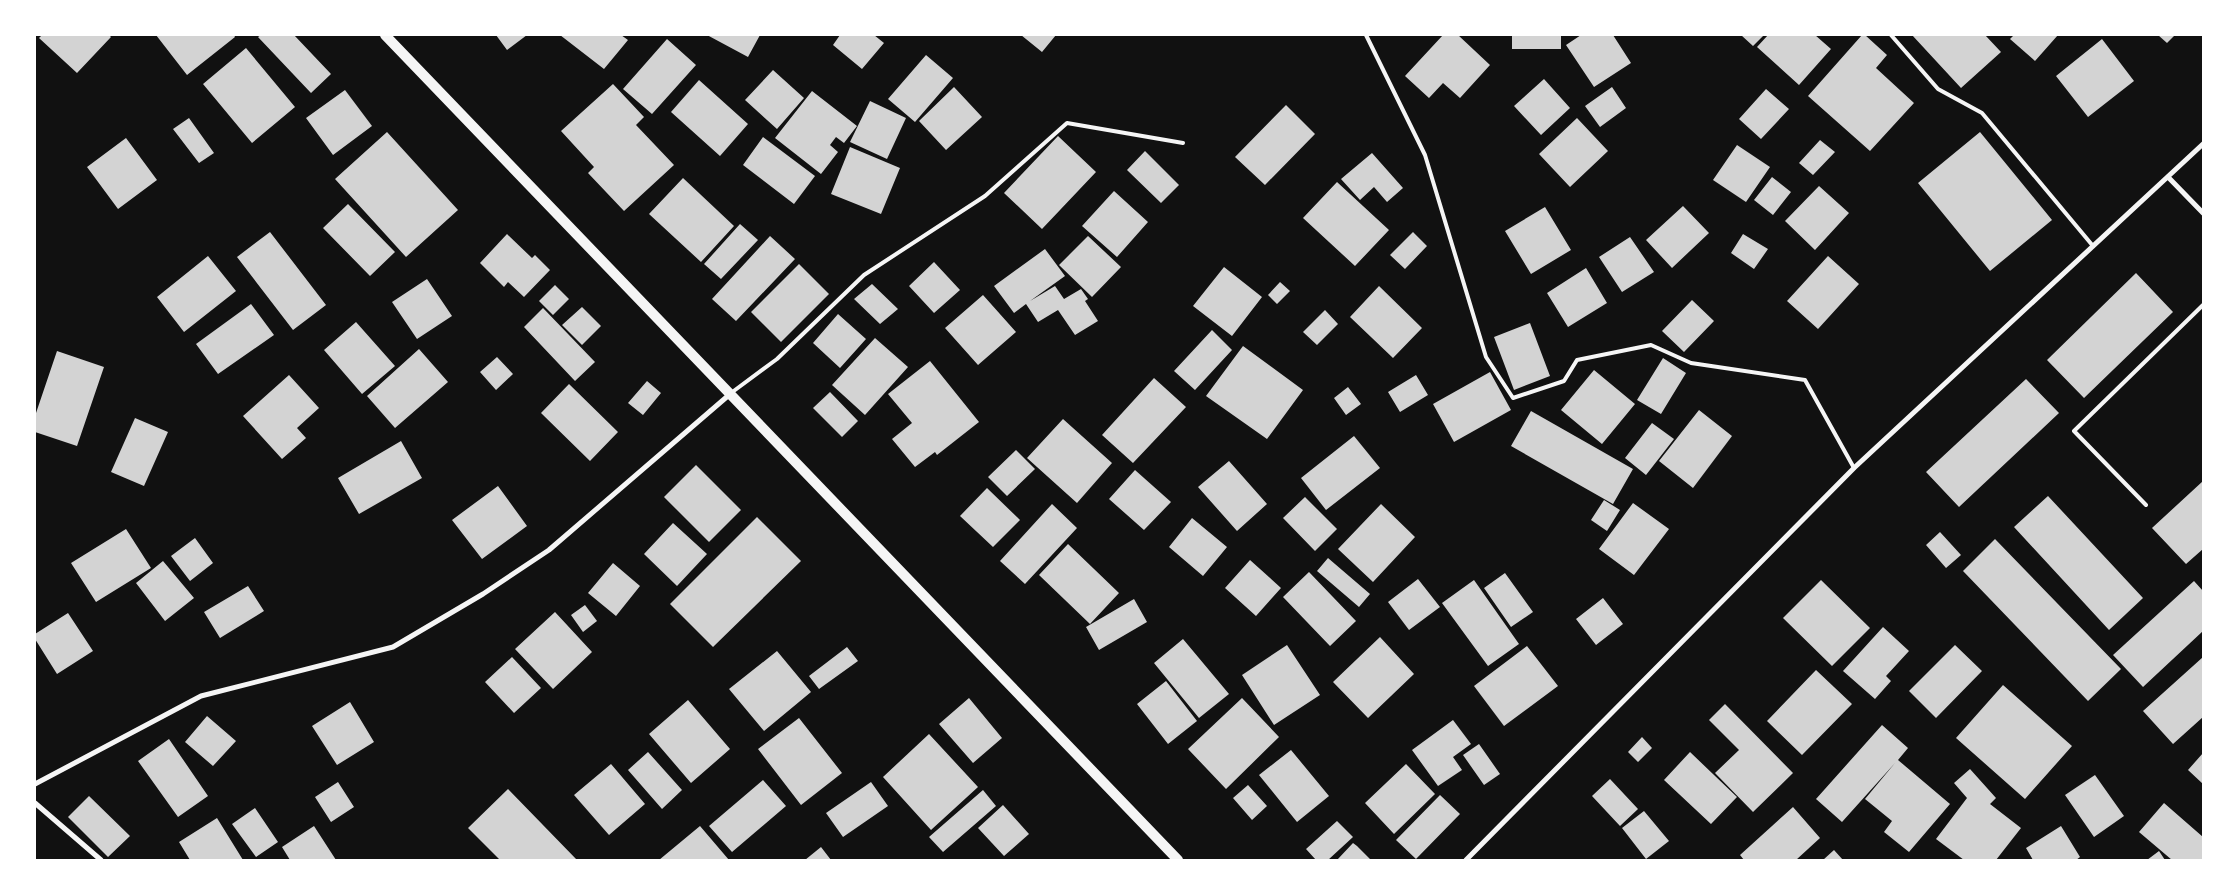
<svg xmlns="http://www.w3.org/2000/svg" width="2238" height="895" font-family="Figtree,sans-serif">
  <style>
    .building { fill: #d3d3d3 }
    .lines { fill: none; stroke-linecap: round; stroke-linejoin: round }
    .service { stroke: #f5f5f5; stroke-width: 4 }
    .minor { stroke: #f5f5f5; stroke-width: 5 }
    .secondary { stroke: #f5f5f5; stroke-width: 10 }
  </style>
  <rect width="100%" height="100%" fill="#111"/>
  <path class="building" d="M42,35H109L111,37L77,73L39,38Z
    M156,35H234L235,37L187,75Z
    M261,35H294L331,74L311,93L258,37Z
    M496,35H527L507,50Z
    M560,35H621L628,40L604,69Z
    M707,35H760L748,57Z
    M840,35H874L884,43L862,69L833,45Z
    M1021,35H1056L1042,52Z
    M1443,35H1458L1490,65L1460,98L1443,83L1429,98L1405,76Z
    M1512,35H1561V49H1512Z
    M1581,35H1613L1631,63L1594,87L1566,45Z
    M1741,35H1764L1753,46Z
    M1768,35H1815L1831,49L1799,85L1757,47Z
    M1862,35H1865L1887,55L1876,68L1914,103L1870,151L1808,96Z
    M1912,35H1985L2001,52L1961,88Z
    M2014,35H2058L2035,61L2010,39Z
    M2158,35H2175L2167,43Z
    M667,39L696,65L652,114L623,89Z
    M2102,39L2134,81L2088,117L2056,76Z
    M246,48L295,107L252,143L203,84Z
    M926,55L953,78L915,122L888,99Z
    M773,70L804,98L777,129L745,100Z
    M1544,79L1570,108L1541,135L1514,106Z
    M699,80L748,124L720,156L671,112Z
    M613,84L644,117L636,125L674,165L624,211L588,173L594,167L561,131Z
    M954,87L982,117L946,150L919,121Z
    M1612,87L1626,108L1600,127L1585,106Z
    M1766,89L1789,109L1761,139L1739,119Z
    M345,90L372,126L333,155L306,118Z
    M812,91L857,126L844,143L836,137L830,145L838,152L821,174L775,138Z
    M870,101L906,118L887,159L850,142Z
    M1286,105L1315,134L1265,185L1235,157Z
    M189,118L214,153L199,163L173,129Z
    M1577,118L1608,151L1570,187L1539,154Z
    M387,132L458,210L406,257L335,179Z
    M1980,132L2052,220L1990,271L1918,183Z
    M1058,136L1096,172L1042,229L1004,193Z
    M763,137L815,176L794,204L743,165Z
    M126,138L157,180L118,209L87,167Z
    M1820,140L1835,152L1813,175L1799,163Z
    M1737,145L1770,167L1746,202L1713,180Z
    M850,147L900,168L881,214L831,194Z
    M1145,151L1179,185L1161,203L1127,170Z
    M1372,153L1403,188L1387,202L1374,187L1360,200L1341,179Z
    M1772,177L1791,192L1773,215L1754,200Z
    M683,178L734,226L701,262L649,214Z
    M1337,182L1389,230L1355,266L1303,218Z
    M1819,186L1849,213L1815,250L1785,221Z
    M1114,191L1148,222L1117,257L1082,226Z
    M348,204L395,252L370,276L323,228Z
    M1683,206L1709,233L1672,268L1646,240Z
    M1545,207L1571,250L1531,274L1505,231Z
    M740,224L758,240L721,279L704,264Z
    M270,232L326,305L293,330L237,257Z
    M1413,232L1427,246L1405,269L1390,255Z
    M507,234L532,258L535,255L550,270L524,297L508,282L504,287L480,263Z
    M1743,234L1768,249L1754,269L1731,253Z
    M770,236L795,259L736,321L712,299Z
    M1088,236L1121,267L1092,297L1059,265Z
    M1630,237L1654,272L1622,292L1599,257Z
    M1045,249L1065,276L1030,301L1055,286L1064,299L1081,289L1088,299L1085,301L1098,321L1075,335L1058,310L1038,322L1026,304L1014,313L994,286Z
    M208,256L236,291L184,332L157,297Z
    M1828,256L1859,284L1818,329L1787,301Z
    M934,262L960,290L934,313L909,286Z
    M799,264L829,294L781,342L751,312Z
    M1224,267L1262,297L1232,336L1193,306Z
    M1586,268L1607,303L1568,327L1547,293Z
    M2136,273L2173,312L2084,398L2047,360Z
    M427,279L452,316L417,339L392,302Z
    M1280,282L1290,291L1277,304L1268,295Z
    M872,284L898,309L880,324L854,299Z
    M555,285L569,299L553,315L539,301Z
    M1379,286L1422,328L1393,358L1350,317Z
    M983,295L1016,332L978,365L945,328Z
    M1692,300L1714,321L1684,352L1662,331Z
    M251,304L274,335L218,374L196,344Z
    M582,307L601,326L582,345L562,325Z
    M543,308L595,362L575,381L524,327Z
    M1325,310L1338,324L1317,345L1303,332Z
    M838,314L866,339L840,368L813,343Z
    M356,322L395,366L362,394L324,350Z
    M1530,323L1550,376L1514,390L1494,337Z
    M1212,330L1232,350L1195,390L1174,371Z
    M875,338L908,367L865,415L832,385Z
    M1243,346L1303,390L1267,439L1206,396Z
    M419,349L448,382L395,428L367,396Z
    M57,351L104,367L77,446L35,432V416Z
    M497,357L513,374L496,390L480,372Z
    M1663,358L1686,373L1661,414L1637,400Z
    M930,361L979,422L937,455L935,452L915,467L892,439L912,423L888,394Z
    M1594,370L1635,404L1602,444L1561,410Z
    M1490,372L1511,410L1454,442L1433,404Z
    M289,375L319,408L297,428L306,438L282,459L243,416Z
    M1416,375L1428,395L1400,412L1388,392Z
    M1154,378L1186,407L1133,463L1102,435Z
    M2026,379L2059,413L1959,507L1926,472Z
    M647,381L661,393L643,415L628,403Z
    M569,384L618,432L590,461L541,413Z
    M1348,387L1361,404L1346,415L1334,398Z
    M830,392L858,421L842,437L813,408Z
    M1699,410L1732,436L1693,488L1659,461Z
    M1531,411L1633,469L1613,504L1511,446Z
    M135,418L168,432L144,486L111,472Z
    M1063,419L1112,463L1077,503L1027,458Z
    M1652,423L1674,439L1646,475L1625,458Z
    M1354,436L1380,468L1326,510L1301,478Z
    M401,441L422,478L359,514L338,478Z
    M1016,450L1035,469L1007,496L988,477Z
    M1229,461L1267,504L1237,531L1198,487Z
    M696,465L741,510L709,542L664,497Z
    M1135,470L1171,502L1144,530L1109,499Z
    M2203,481V549L2186,564L2152,528Z
    M498,486L527,526L482,559L452,520Z
    M987,488L1020,520L993,547L960,516Z
    M2048,496L2143,598L2109,630L2014,527Z
    M1305,497L1337,529L1315,551L1283,518Z
    M1604,500L1620,510L1607,531L1591,520Z
    M1633,503L1669,529L1634,575L1599,549Z
    M1052,504L1077,528L1025,584L1000,561Z
    M1381,504L1415,537L1373,582L1338,549Z
    M757,517L801,561L713,647L670,604Z
    M1192,518L1227,547L1203,576L1169,547Z
    M673,523L707,554L677,586L644,554Z
    M126,529L151,568L96,602L71,563Z
    M1940,532L1961,555L1946,568L1926,545Z
    M195,538L213,563L190,581L171,556Z
    M1995,539L2121,669L2088,701L1963,571Z
    M1068,544L1119,593L1090,624L1039,575Z
    M1328,558L1370,594L1359,607L1317,571Z
    M1250,560L1281,588L1256,616L1225,588Z
    M163,561L194,598L165,621L136,583Z
    M613,563L640,586L616,616L588,593Z
    M1309,572L1356,621L1330,646L1283,597Z
    M1505,573L1533,612L1511,627L1484,588Z
    M1418,579L1440,607L1409,630L1388,602Z
    M1474,580L1519,644L1488,666L1442,603Z
    M1821,580L1870,628L1832,666L1783,618Z
    M2194,581L2203,591V631L2143,687L2113,655Z
    M248,586L264,611L220,638L204,612Z
    M1603,598L1623,624L1596,645L1576,619Z
    M1134,599L1147,622L1099,650L1086,627Z
    M585,605L597,621L583,632L571,615Z
    M555,612L592,652L553,689L515,649Z
    M68,613L93,651L57,674L35,639V634Z
    M1883,627L1909,651L1886,676L1891,681L1875,699L1843,671Z
    M1380,637L1414,674L1368,718L1333,682Z
    M1183,639L1229,694L1199,718L1154,663Z
    M1287,645L1320,695L1274,725L1242,675Z
    M1955,645L1982,671L1936,718L1909,691Z
    M1527,646L1558,686L1504,726L1474,686Z
    M847,647L858,661L819,689L809,676Z
    M777,651L811,692L764,731L729,689Z
    M512,657L541,688L514,713L485,682Z
    M2203,657V717L2173,744L2143,711Z
    M1816,670L1852,704L1802,755L1767,721Z
    M1166,681L1197,721L1168,744L1137,704Z
    M2003,685L2072,746L2025,799L1956,738Z
    M969,698L1002,738L973,763L939,724Z
    M1242,698L1279,737L1226,789L1188,749Z
    M688,700L730,749L691,783L649,734Z
    M350,702L374,742L337,765L312,726Z
    M1725,704L1793,773L1753,812L1715,773L1739,750L1709,720Z
    M207,716L236,741L213,766L185,742Z
    M799,718L842,773L801,805L758,749Z
    M1453,720L1471,744L1453,757L1462,770L1438,786L1412,750Z
    M1882,725L1908,748L1898,760L1950,804L1909,852L1884,832L1892,821L1865,799L1895,763L1842,822L1816,799Z
    M929,734L978,787L931,830L883,777Z
    M1642,737L1652,748L1638,762L1628,752Z
    M169,739L208,796L178,817L138,761Z
    M1479,744L1500,774L1484,785L1463,755Z
    M1291,750L1329,796L1297,822L1259,775Z
    M648,752L682,790L662,809L628,770Z
    M1690,752L1737,797L1711,824L1664,780Z
    M2203,753V784L2188,770Z
    M611,764L645,804L609,835L574,795Z
    M1406,764L1435,794L1394,834L1365,803Z
    M1970,769L1996,798L1990,804L2021,828L1996,860H1964L1936,839L1967,798L1954,783Z
    M2095,775L2124,816L2094,837L2065,795Z
    M1610,779L1638,809L1620,826L1592,796Z
    M763,780L786,806L732,852L709,826Z
    M338,782L354,807L331,822L315,797Z
    M871,782L888,806L843,837L826,813Z
    M1248,785L1267,806L1252,820L1233,798Z
    M508,789L577,860H500L468,828Z
    M983,790L996,806L943,852L929,837Z
    M1440,795L1460,814L1416,859L1396,840Z
    M89,796L130,836L108,857L68,817Z
    M2164,803L2203,837V858L2201,860H2172L2139,832Z
    M1003,805L1029,834L1004,856L978,828Z
    M1793,807L1820,838L1796,860H1744L1740,855Z
    M255,808L278,842L256,857L232,824Z
    M1644,811L1669,841L1646,859L1622,828Z
    M217,818L243,860H190L179,842Z
    M1337,821L1353,837L1328,860H1316L1306,849Z
    M314,826L336,860H290L282,847Z
    M700,826L729,860H659Z
    M2061,826L2080,857L2076,860H2033L2026,848Z
    M1353,843L1357,846L1371,860H1337Z
    M821,847L831,860H805Z
    M1834,850L1843,860H1823Z
    M2159,851L2165,860H2147Z"/>
  <g class="lines">
    <path class="service" d="M1366,35L1425,155L1486,357L1513,398L1564,381L1577,360L1651,345L1691,363L1805,380L1854,468
      M1891,35L1938,89L1982,113L2093,246
      M731,393L777,359L864,275L985,196L1067,123L1183,143
      M2146,505L2074,431L2203,305"/>
    <path class="minor" d="M2168,177L2203,213
      M35,784L201,696L393,647L483,594L549,550L729,395
      M35,803L101,860
      M1466,860L1854,468L2203,144"/>
    <path class="secondary" d="M385,35L1178,860"/>
  </g>
  <rect width="2238" height="895" fill="none" stroke="#ffffff" stroke-width="72"/>
</svg>
